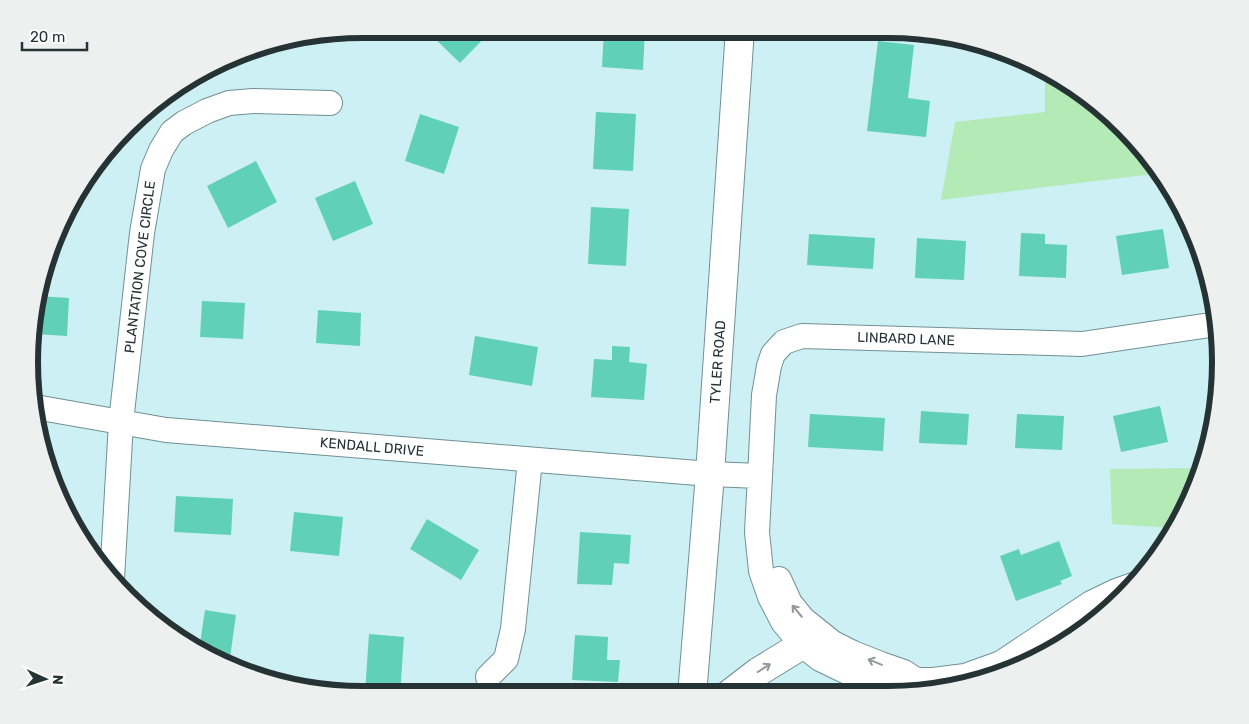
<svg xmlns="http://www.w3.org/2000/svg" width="1249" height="724" font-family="Rubik,sans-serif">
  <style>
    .green { fill: #b3eab6 }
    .building { fill: #60d1b7 }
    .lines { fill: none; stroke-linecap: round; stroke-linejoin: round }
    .street-casing { stroke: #709094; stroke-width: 26 }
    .secondary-casing { stroke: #709094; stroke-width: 30 }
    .street { stroke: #fff; stroke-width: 24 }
    .secondary { stroke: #fff; stroke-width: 28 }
    .oneway { stroke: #92999a }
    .labels { text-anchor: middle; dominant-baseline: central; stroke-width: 4; stroke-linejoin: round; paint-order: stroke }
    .street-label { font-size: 14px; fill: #263335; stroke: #fff }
    .rim { fill: none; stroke: #263335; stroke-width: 6 }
  </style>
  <rect width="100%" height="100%" fill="#cdf0f4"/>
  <path class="green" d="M1045,71L1072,85L1122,126L1161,173L941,200L955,122L1045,112Z
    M1201,468L1195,489L1174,528L1112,524L1110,469Z"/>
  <path class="building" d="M425,29H493L460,63Z
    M604,29H645L643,70L602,67Z
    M878,41L914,45L908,98L930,101L926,137L867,131Z
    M596,112L636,114L633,171L593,169Z
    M420,114L459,127L444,174L405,161Z
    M256,161L277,202L228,228L207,186Z
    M84,179L83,201H74L82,184Z
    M355,181L373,224L333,241L315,198Z
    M591,207L629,209L626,266L588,264Z
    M1163,229L1169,268L1122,275L1116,236Z
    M1021,233L1045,234V244L1067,245L1066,278L1019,276Z
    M809,234L875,238L873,269L807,265Z
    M917,238L966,241L964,280L915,278Z
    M38,296L69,298L67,336L34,334Z
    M202,301L245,303L243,339L200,337Z
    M318,310L361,313L360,346L316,343Z
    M475,336L538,347L532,386L469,375Z
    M612,346L630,347L629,362L647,364L644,400L591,397L594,359L612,360Z
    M1160,406L1168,442L1121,452L1113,416Z
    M921,411L969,414L967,445L919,443Z
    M810,414L885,418L883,451L808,447Z
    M1017,414L1064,416L1062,450L1015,448Z
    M176,496L233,499L231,535L174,532Z
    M294,512L343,517L339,556L290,551Z
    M427,519L479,550L461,580L410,549Z
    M580,532L631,535L629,564L614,563L612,585L577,584Z
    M1059,541L1072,576L1060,581L1062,584L1016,601L1000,556L1019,549L1021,555Z
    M205,610L236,615L229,665L199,650Z
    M369,634L404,637L400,695L365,693Z
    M575,635L608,637L607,660H620L618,682L572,680Z"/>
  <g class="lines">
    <defs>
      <path id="street" d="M35,407L166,430L710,474L760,476L764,395L769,366L773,354L784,342L802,336L1082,344L1217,324
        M760,476L757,532L761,571L770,597L783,622L802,645L820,659L849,673L874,681L902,686L916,680H933L965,676L1001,663L1091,603L1116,591L1133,585
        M112,579L121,422L142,233L153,169L161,150L172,132L184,123L207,111L229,103L253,101L330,103
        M779,579L790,603L803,619L833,643L853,653L881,664L904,672L916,680
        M488,677L506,659L513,629L530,460"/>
      <path id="secondary" d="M692,695L710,474L740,29
        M728,695L758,672L802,645"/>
    </defs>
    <use href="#street" class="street-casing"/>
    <use href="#secondary" class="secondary-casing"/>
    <use href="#street" class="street"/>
    <use href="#secondary" class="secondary"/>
  </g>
  <defs><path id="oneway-shaft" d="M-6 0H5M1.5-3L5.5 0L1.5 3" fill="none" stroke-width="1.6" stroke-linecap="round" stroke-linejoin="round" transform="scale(1.25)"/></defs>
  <g class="oneway">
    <use href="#oneway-shaft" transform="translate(797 611) rotate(-130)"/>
    <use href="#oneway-shaft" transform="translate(875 662) rotate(-158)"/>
    <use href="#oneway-shaft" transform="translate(764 668) rotate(-32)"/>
  </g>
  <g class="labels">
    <g class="street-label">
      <text transform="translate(140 267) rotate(-83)">PLANTATION COVE CIRCLE</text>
      <text transform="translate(906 339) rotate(2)">LINBARD LANE</text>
      <text transform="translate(718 362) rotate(-86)">TYLER ROAD</text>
      <text transform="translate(372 447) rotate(5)">KENDALL DRIVE</text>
    </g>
  </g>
  <path d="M0 0H1249V724H0ZM362 38H888A324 324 0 0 1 1212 362V362A324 324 0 0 1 888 686H362A324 324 0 0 1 38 362V362A324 324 0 0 1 362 38Z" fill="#eeefef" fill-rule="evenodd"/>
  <path class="rim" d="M362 38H888A324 324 0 0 1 1212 362V362A324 324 0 0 1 888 686H362A324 324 0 0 1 38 362V362A324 324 0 0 1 362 38Z"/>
  <g transform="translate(45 679) rotate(93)" stroke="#ffffff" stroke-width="4" paint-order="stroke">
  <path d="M0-4L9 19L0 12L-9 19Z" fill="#263335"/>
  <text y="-8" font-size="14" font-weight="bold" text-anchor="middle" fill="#263335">N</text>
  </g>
  <path d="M22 42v8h65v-8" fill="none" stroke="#263335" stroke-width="2.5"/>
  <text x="30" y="42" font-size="15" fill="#263335" stroke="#ffffff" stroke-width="4" paint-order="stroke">20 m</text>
</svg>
